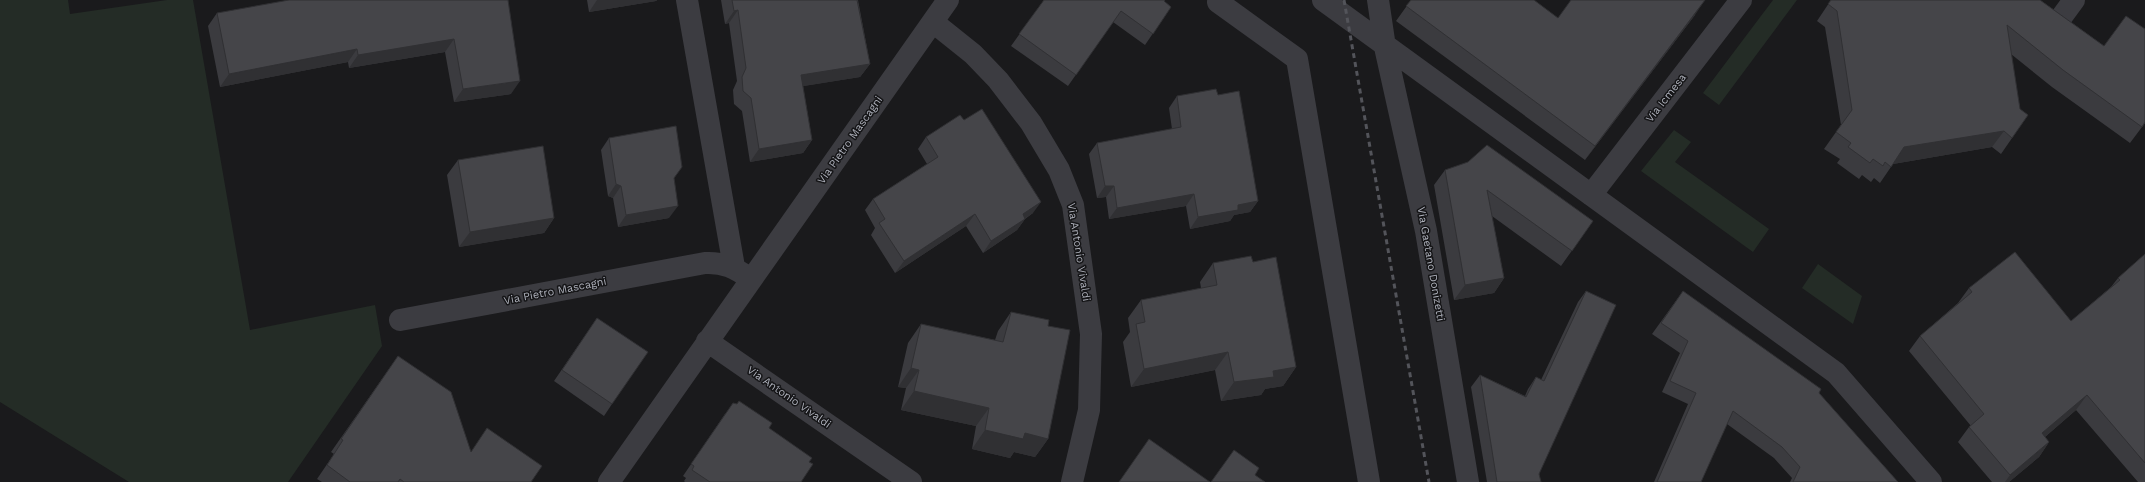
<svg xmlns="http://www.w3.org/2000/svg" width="2145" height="482" font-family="'Work Sans',sans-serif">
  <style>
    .green { fill: #242c26 }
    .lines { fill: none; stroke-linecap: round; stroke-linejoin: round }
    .minor { stroke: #3c3c41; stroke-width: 22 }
    .rail { stroke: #53545a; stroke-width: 3; stroke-dasharray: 5 4; stroke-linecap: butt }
    .wall { fill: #3b3b3f }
    .shaded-wall { fill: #303033 }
    .building { fill: #454549; stroke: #303033 }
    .labels { text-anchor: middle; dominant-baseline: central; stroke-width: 3; stroke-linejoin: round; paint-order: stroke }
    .street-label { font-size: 11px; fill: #aeb1bb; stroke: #151517 }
  </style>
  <rect width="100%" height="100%" fill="#1a1a1c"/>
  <path class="green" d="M0,0H68L70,14L167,0H193L250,330L375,305L382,346L288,482H129L0,402Z
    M1773,0H1797L1719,105L1703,93Z
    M1674,130L1691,142L1675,162L1769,229L1753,252L1641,171Z
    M1818,264L1862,296L1853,324L1802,288Z"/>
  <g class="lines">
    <path class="minor" d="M687,0L734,267
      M1323,0L1836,373L1931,482
      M1378,0L1385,47L1426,231L1468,482
      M1218,2L1297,59L1369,482
      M2063,15L2074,0
      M933,22L973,54L998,80L1031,123L1059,170L1073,205L1091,334L1089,410L1072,482
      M1591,195L1741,0
      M400,320L705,263C724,262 735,268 751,279
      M707,341L911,482
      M609,482L948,0"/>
    <path class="rail" d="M1344,0L1429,482"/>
  </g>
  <path class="wall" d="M508,0L511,94L454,102L445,52L349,68L348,62L220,87L208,26L217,13Z
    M587,0H657L656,1L589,12Z
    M721,0H858L870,64L860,77L803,86L812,140L803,153L750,162L742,111L734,104L733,90L737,81L729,23L725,24Z
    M1044,0L1164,1L1171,7L1145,45L1113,22L1068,86L1011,46Z
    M1411,0L1558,18L1695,15L1585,160L1396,21Z
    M1831,0H2040L2104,46L2145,29V123L2130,143L2052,87L2011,54L2020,109L2028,115L2001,154L1992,147L1893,164L1880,183L1874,178L1871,182L1862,175L1859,179L1837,163L1840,159L1824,149L1841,125L1825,27L1817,21Z
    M1218,95L1258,201L1250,212L1234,215L1230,221L1190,229L1186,206L1109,219L1106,197L1097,198L1089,154L1097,143L1172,129L1169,108L1177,96Z
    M926,137L1033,213L1025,219L1017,230L983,253L966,226L895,273L871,235L875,228L865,210L873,199L927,164L918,149Z
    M609,138L674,178L669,218L618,227L613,198L608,196L601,150Z
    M458,160L554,218L544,233L459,247L447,175Z
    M1445,170L1593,221L1561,266L1492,216L1504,278L1494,293L1454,300L1434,185Z
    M2145,254V482H2138L2076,410L2045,437L2049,442L2039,457L2009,482H1992L1958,442L1969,427L1971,426L1909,351L1920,336L1958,303L1969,288L2071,321L2111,287L2118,278Z
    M1253,262L1296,367L1283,386L1265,389L1261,395L1221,401L1215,370L1131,387L1123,342L1130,332L1128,318L1141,300L1201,288L1200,282L1213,263Z
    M1586,291L1539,474L1541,482H1487L1471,387L1480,375L1525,396L1528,389L1536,377L1541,380L1578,302Z
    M1683,291L1819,393L1898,482H1790L1792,478L1774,458L1727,424L1701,482H1654L1688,404L1662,392L1680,353L1652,334Z
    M1011,312L1048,326V439L1035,457L1014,452L1010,458L972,449L976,426L901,410L906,388L898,387L908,343L921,324L995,340L998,331Z
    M597,318L612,404L604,416L554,381Z
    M398,356L471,452L531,482H322L317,479L334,454L331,452Z
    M725,414L769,428L809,462L801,482H685L684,481L686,478L683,476Z"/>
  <path class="shaded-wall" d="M597,0H657L656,1L589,12Z
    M1705,0L1695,15L1585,160L1595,146Z
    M738,10L729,23L725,24L734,11Z
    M454,39L445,52L349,68L358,55Z
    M357,49L348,62L220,87L229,74Z
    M870,64L860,77L792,88L801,75Z
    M520,81L511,94L454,102L463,89Z
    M2004,131L1992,147L1893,164L1904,147Z
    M812,140L803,153L750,162L759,149Z
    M616,184L621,186L613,198L608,196Z
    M1105,186H1114L1106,197L1097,198Z
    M1194,194L1186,206L1109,219L1117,208Z
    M1258,201L1250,212L1234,215L1230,221L1190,229L1198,217L1238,205Z
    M1041,202L1033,213L1015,225L1023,214Z
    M678,206L669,218L618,227L626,215Z
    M975,214L966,226L895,273L904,261Z
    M554,218L544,233L459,247L470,232Z
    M1025,219L1017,230L983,253L991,241Z
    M1504,278L1494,293L1454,300L1465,285Z
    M1228,352L1215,370L1131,387L1144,369Z
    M1296,367L1283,386L1265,389L1261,395L1221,401L1234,382L1273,371Z
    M911,368L919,370L906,388L898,387Z
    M914,391L989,408L976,426L901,410Z
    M2087,395L2076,410L2032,448L2042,433Z
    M985,430L1025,433L1048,439L1035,457L1014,452L1010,458L972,449Z
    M2049,442L2039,457L2009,482H2005L2010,475Z"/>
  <path class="building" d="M289,0H508L520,81L463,89L454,39L358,55L357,49L229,74L217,13Z
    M732,0H857L870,64L801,75L812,140L759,149L751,98L743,91L742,77L746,68L738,10L734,11Z
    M1044,0H1165L1164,1L1171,7L1153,34L1121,11L1076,75L1019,34Z
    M1411,0H1534L1558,18L1571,0H1705L1595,146L1406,6Z
    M1831,0H2040L2104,46L2126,16L2145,29V122L2142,127L2063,70L2007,25L2020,109L2028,115L2012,138L2004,131L1904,147L1891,167L1885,162L1883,166L1873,159L1870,163L1848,147L1851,143L1836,132L1852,110L1837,11L1828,4Z
    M1216,89L1218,95L1239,91L1258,201L1238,205V210L1198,217L1194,194L1117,208L1114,186H1105L1097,143L1181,127L1177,96Z
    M982,109L1041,202L1023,214L1025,219L991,241L975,214L904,261L879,223L885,219L873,199L938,157L926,137L960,115L964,120Z
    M676,126L682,167L674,178L678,206L626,215L621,186L616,184L609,138Z
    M1487,145L1593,221L1572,251L1487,190L1504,278L1465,285L1445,170L1468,162Z
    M543,146L554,218L470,232L458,160Z
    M2015,252L2071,321L2120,280L2118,278L2145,254V463L2087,395L2042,433L2049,442L2010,475L1969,427L1984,414L1920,336L1972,292L1969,288Z
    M1251,256L1253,262L1276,257L1296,367L1273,371L1274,377L1234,382L1228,352L1144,369L1136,324L1145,322L1141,300L1217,285L1213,263Z
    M1586,291L1616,305L1539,474L1541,482H1497L1480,375L1526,397L1536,377L1544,381Z
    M1683,291L1821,389L1819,393L1898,482H1793L1800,467L1782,447L1733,411L1701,482H1657L1696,393L1670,381L1688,341L1661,323Z
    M1011,312L1049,320L1048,326L1070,330L1048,439L1025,433L1023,439L985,430L989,408L914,391L919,370L911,368L921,324L1003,342Z
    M597,318L648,352L612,404L562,370Z
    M398,356L451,392L471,452L487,428L542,466L531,482H404L400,479L398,482H350L327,465L343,440L341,439Z
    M739,401L772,423L769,428L812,458L809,462L813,464L801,482H710L692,470L694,466L691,464L733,403L737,404Z
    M1149,439L1210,482H1119Z
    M1234,450L1259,468L1255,475L1265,482H1211Z"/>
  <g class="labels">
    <g class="street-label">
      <text transform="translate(1666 98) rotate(-52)">Via Icmesa</text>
      <text transform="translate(850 140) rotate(-55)">Via Pietro Mascagni</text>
      <text transform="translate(1079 252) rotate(81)">Via Antonio Vivaldi</text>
      <text transform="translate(1431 264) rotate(80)">Via Gaetano Donizetti</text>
      <text transform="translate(555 291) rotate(-11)">Via Pietro Mascagni</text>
      <text transform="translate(789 397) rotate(35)">Via Antonio Vivaldi</text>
    </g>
  </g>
</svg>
